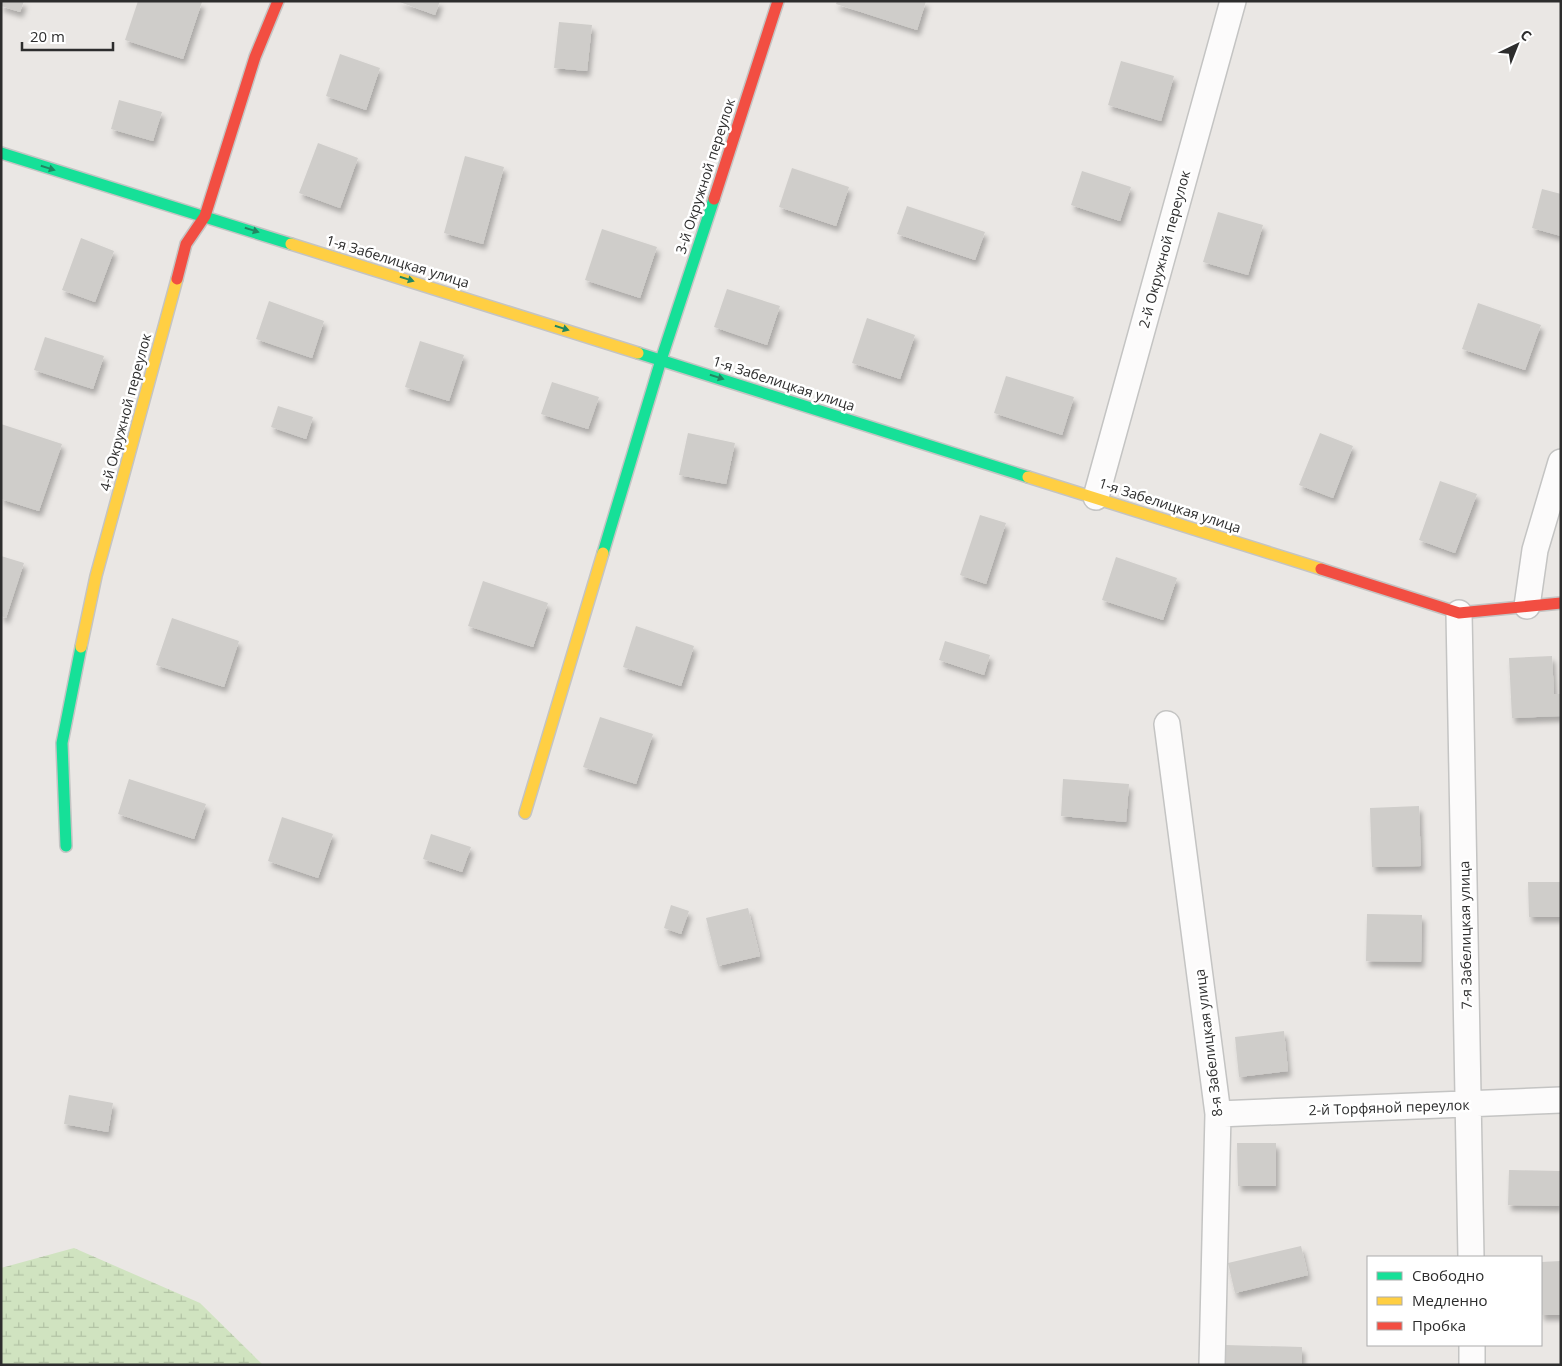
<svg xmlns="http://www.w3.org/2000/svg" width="1562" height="1366" font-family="'Open Sans',sans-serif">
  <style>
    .wetland { fill: url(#wetland-marsh) }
    .building { fill: #cfcdca; filter: url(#shadow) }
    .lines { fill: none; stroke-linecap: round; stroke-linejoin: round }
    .street-casing { stroke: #c4c4c3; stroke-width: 28 }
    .fast-casing { stroke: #c4c4c3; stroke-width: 14 }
    .slow-casing { stroke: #c4c4c3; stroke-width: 14 }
    .jam-casing { stroke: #c4c4c3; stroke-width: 14 }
    .street { stroke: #fcfbfb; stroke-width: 25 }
    .fast { stroke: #16e098; stroke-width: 11 }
    .slow { stroke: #ffcf43; stroke-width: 11 }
    .jam { stroke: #f24e42; stroke-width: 11 }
    .oneway { fill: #228662 }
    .labels { text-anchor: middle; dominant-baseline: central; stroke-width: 5; stroke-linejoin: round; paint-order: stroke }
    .street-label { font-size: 14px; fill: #2d2d2d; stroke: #fff }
  </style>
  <defs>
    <pattern id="wetland-marsh" width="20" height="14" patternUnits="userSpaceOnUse" patternTransform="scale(1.25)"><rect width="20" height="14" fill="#d0e3c0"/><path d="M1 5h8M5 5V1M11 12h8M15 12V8" fill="none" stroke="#b3c3a5"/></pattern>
    <filter id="shadow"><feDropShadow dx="3" dy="5.5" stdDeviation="2.5" flood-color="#0004"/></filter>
  </defs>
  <rect width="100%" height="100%" fill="#eae7e4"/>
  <path class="wetland" d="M74,1248L200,1303L263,1365H1V1268Z"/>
  <path class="building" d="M1,1H24L20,12L1,6Z
    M138,1L202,2L183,59L125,40Z
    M397,1H440L435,15Z
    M837,1H926L917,30L836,4Z
    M559,22L592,25L587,71L554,68Z
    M340,54L380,68L366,110L326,96Z
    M1121,61L1174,76L1161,121L1108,105Z
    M119,100L162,112L153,141L111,129Z
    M318,143L358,158L340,208L299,193Z
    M465,156L504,167L483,244L444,233Z
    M792,168L849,187L836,226L779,207Z
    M1082,171L1131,187L1120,221L1071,205Z
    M1542,189L1561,194V236L1532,228Z
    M907,206L985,232L975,260L897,234Z
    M1218,212L1263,225L1248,275L1203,262Z
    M602,229L657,247L640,298L585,280Z
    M81,238L114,251L95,302L62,290Z
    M727,289L780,306L767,345L714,327Z
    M269,301L324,321L312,358L256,339Z
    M1478,303L1541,325L1525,370L1462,349Z
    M867,318L915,335L900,379L852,363Z
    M45,337L104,356L93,389L34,370Z
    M420,341L464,355L449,401L405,387Z
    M1006,376L1074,397L1062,435L994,413Z
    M552,382L599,397L588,429L541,414Z
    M278,406L313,417L306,439L271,427Z
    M1,424L62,444L39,511L1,499Z
    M688,433L735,443L726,484L679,475Z
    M1320,433L1353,446L1333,498L1299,485Z
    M1440,481L1477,494L1455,553L1419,540Z
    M980,515L1006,523L986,584L960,575Z
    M1,556L24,563L6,618L1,616Z
    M1116,557L1177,578L1163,620L1102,600Z
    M483,581L548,603L533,647L468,626Z
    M172,618L239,641L224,687L156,665Z
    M636,626L694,646L681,686L623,667Z
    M945,641L990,655L984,675L939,660Z
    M1552,656L1554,694H1561V716L1512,718L1509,658Z
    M600,717L653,734L636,784L583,767Z
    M129,779L206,804L194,839L118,814Z
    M1063,779L1129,784L1126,822L1061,816Z
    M1419,806L1421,866L1372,867L1370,808Z
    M282,817L333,834L318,878L268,861Z
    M431,834L471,847L462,872L423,859Z
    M1528,882H1561V917H1529Z
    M671,905L689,911L681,934L664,928Z
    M748,908L760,956L718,966L706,918Z
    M1367,914L1422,915L1421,962L1366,961Z
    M1284,1031L1288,1071L1239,1077L1235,1037Z
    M69,1095L113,1103L108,1132L64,1124Z
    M1237,1143H1276V1186H1238Z
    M1509,1170L1560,1171L1559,1206L1508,1205Z
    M1301,1246L1308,1275L1235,1293L1228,1263Z
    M1561,1261V1315H1541V1262Z
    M1225,1345L1302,1347V1365H1225Z"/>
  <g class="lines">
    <defs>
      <path id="street" d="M1096,497L1233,1
        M1527,606L1535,550L1561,462
        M1459,613L1471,1257
        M1167,724L1218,1114L1212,1365
        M1218,1114L1561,1100
        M1472,1345V1365"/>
      <path id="fast" d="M1,153L291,244
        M638,353L1028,477
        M603,553L661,360L714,199
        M66,846L62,743L81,647"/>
      <path id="slow" d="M291,244L638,353
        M1028,477L1321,569
        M81,647L96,576L177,279
        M525,813L603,553"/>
      <path id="jam" d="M714,199L778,1
        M177,279L186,244L205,216L255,57L278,1
        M1321,569L1459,613L1561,603"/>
    </defs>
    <use href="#street" class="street-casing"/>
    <use href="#fast" class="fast-casing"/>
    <use href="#slow" class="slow-casing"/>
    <use href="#jam" class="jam-casing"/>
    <use href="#street" class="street"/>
    <use href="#fast" class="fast"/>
    <use href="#slow" class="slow"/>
    <use href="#jam" class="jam"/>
  </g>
  <defs><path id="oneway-solid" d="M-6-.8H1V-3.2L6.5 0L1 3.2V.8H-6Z" transform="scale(1.25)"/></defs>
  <g class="oneway">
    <use href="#oneway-solid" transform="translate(48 168) rotate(17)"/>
    <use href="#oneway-solid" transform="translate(252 230) rotate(17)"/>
    <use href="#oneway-solid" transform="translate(407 279) rotate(17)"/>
    <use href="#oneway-solid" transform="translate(562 328) rotate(18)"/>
    <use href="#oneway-solid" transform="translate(717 377) rotate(18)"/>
  </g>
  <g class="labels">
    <g class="street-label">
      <text transform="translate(705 176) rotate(-72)">3-й Окружной переулок</text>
      <text transform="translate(1164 249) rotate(-75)">2-й Окружной переулок</text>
      <text transform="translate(398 261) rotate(17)">1-я Забелицкая улица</text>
      <text transform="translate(784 383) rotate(18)">1-я Забелицкая улица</text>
      <text transform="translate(125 412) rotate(-75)">4-й Окружной переулок</text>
      <text transform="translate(1170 505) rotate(18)">1-я Забелицкая улица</text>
      <text transform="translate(1465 935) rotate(-91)">7-я Забелицкая улица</text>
      <text transform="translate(1208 1043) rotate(-97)">8-я Забелицкая улица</text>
      <text transform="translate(1389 1107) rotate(-2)">2-й Торфяной переулок</text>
    </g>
  </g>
  <rect width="1562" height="1366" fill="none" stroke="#2d2d2d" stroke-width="5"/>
  <rect x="1367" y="1256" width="175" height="90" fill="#ffffff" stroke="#ababab"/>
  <rect x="1377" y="1272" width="25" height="8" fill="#16e098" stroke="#ababab"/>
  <text x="1412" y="1281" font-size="15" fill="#2d2d2d">Свободно</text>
  <rect x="1377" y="1297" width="25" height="8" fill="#ffcf43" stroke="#ababab"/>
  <text x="1412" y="1306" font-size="15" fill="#2d2d2d">Медленно</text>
  <rect x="1377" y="1322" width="25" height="8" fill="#f24e42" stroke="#ababab"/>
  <text x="1412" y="1331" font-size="15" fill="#2d2d2d">Пробка</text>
  <g transform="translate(1517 45) rotate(43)" stroke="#ffffff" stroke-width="4" paint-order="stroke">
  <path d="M0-4L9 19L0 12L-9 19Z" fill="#2d2d2d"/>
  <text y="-8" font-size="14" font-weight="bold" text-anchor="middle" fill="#2d2d2d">С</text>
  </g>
  <path d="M22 42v8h91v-8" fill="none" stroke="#2d2d2d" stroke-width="2.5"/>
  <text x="30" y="42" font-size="15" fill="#2d2d2d" stroke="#ffffff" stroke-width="4" paint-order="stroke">20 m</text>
</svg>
